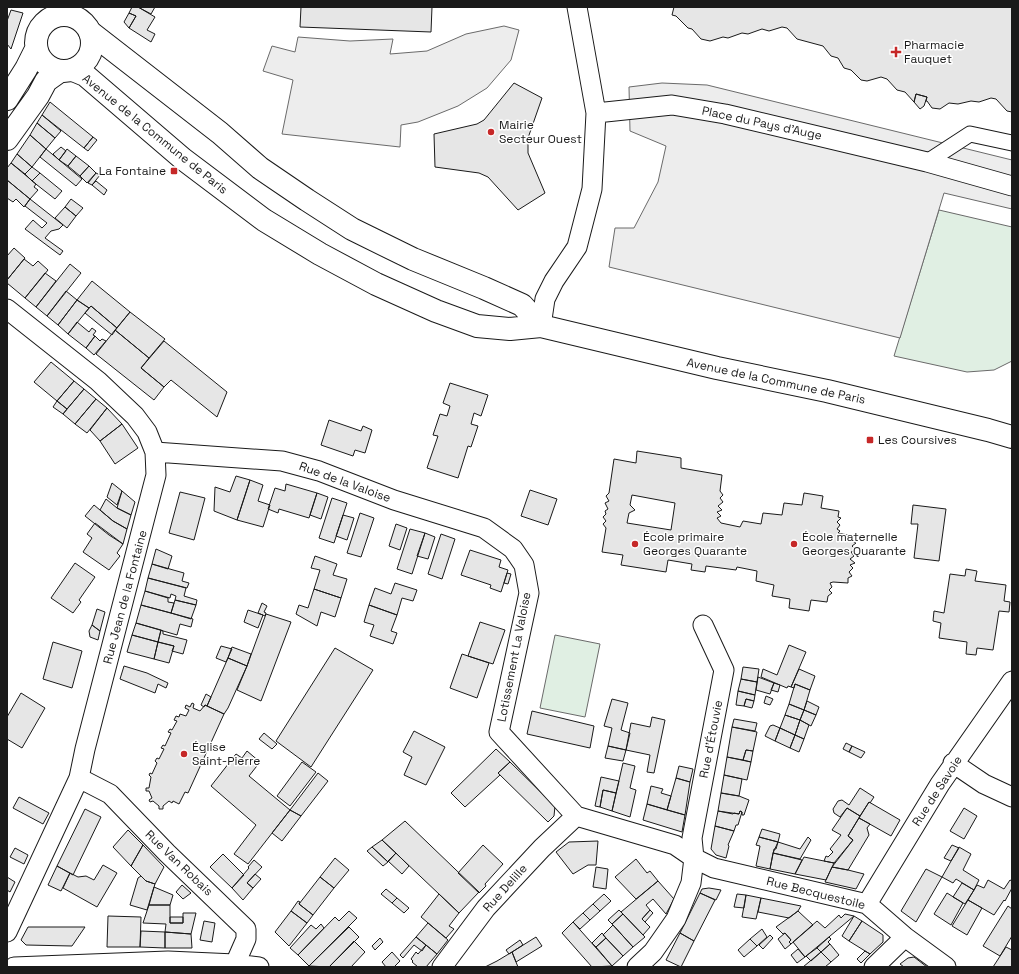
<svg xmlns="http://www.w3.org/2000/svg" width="1019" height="974" font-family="'Space Grotesk',sans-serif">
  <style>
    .green { fill: #e0efe3; stroke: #6a6a6a }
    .parking { fill: #ededed; stroke: #6a6a6a }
    .building { fill: #e6e6e6; stroke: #1a1a1a; fill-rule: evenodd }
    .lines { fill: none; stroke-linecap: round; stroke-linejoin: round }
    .pedestrian-casing { stroke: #1a1a1a; stroke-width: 17 }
    .minor-casing { stroke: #1a1a1a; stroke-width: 21 }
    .tertiary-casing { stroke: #1a1a1a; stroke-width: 24 }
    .primary-casing { stroke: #1a1a1a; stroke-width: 24 }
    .pedestrian { stroke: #fff; stroke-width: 15 }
    .minor { stroke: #fff; stroke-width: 19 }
    .tertiary { stroke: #fff; stroke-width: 22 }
    .primary { stroke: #fff; stroke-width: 22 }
    .poi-dot { fill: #c62828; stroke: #fff; stroke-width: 1.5 }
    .labels { text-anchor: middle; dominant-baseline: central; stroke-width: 3; stroke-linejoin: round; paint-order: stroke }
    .poi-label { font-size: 12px; fill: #1a1a1a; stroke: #fff; text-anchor: start }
    .street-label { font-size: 12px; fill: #1a1a1a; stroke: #fff }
  </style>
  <rect width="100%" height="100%" fill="#fff"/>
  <path class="green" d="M939,210L1012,227V361L994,370L967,372L894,356Z
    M555,635L600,644L585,717L540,708Z"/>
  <path class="parking" d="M504,26L519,30L511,60L487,88L458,106L418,122L401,125L400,147L282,134L293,80L263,71L272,46L295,52L298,37L350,41L393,39L390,54L427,51L466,34Z
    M662,83L707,85L1012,160V209L944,193L900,338L609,267L615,228H634L658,182L666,146L630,131L629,87Z"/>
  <path class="building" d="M132,7H138L155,17L147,30L155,34L151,42L129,28L136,16L129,13Z
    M138,7H155L151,14Z
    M301,7H432L431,32L300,27Z
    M674,7H1012V112L1007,111L996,99L991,98L979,102L971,101L958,104L949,103L940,109L932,108L927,101H926L927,97L916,94L914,102L905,92L897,90L887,79L881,77L867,81L861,80L851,70L844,68L838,58L831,56L823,46L797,39L787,28L782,27L769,31L762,29L748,34L742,33L728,38L723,37L710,41L701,39L692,29L688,28L676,16L672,15Z
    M11,10L23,13L11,49L7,44V21Z
    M129,13L136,16L129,28L124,22Z
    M514,83L542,98L528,138V153L545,193L518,210L488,177L479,173L435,167L434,134L477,124L484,120Z
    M916,94L927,97L924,106L920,109L914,102Z
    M50,102L93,137L84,148L42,115Z
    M42,115L61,131L55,138L37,123Z
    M37,123L55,138L46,149L30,135Z
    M30,135L46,149L32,167L17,154Z
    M93,137L97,140L88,151L84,148Z
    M61,147L66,151L59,160L53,154Z
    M46,149L82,179L76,186L40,157Z
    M67,149L76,156L68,166L59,160Z
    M17,154L32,167L25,174L11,163Z
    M76,156L89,166L80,176L68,166Z
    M11,163L36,184L34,187L38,190L30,199L7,180V168Z
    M89,166L96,173L87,183L80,176Z
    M32,167L40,173L32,181L25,174Z
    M40,173L62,191L55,199L32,181Z
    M96,173L100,175L92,185L88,183Z
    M7,180L30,199L24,207L16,199L13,202L7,198Z
    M96,181L107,190L104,195L92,185Z
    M30,199L63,225L59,229L51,231L45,238L63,251L60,255L25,229L33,220L42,228L47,223L25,206Z
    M71,199L83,208L76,216L65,207Z
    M65,207L76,216L67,228L55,218Z
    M14,248L25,258L7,280V256Z
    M24,259L33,266L38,261L48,270L25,298L7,283V280Z
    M70,264L81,273L47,316L36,307Z
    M45,273L56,281L36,307L25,298Z
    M92,281L130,312L117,328L91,306L89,308L77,300Z
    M66,291L77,300L58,325L47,316Z
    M77,300L89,308L68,334L58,325Z
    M91,306L117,328L112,335L85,313Z
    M130,312L165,339L149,358L115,330Z
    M77,322L89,332L92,328L96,331L93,335L95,336L86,348L68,334Z
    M115,330L149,358L141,368L164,387L154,400L96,354Z
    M95,336L100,341L102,339L106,341L94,355L86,348Z
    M164,341L227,392L217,417L171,380L164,387L141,368Z
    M51,362L74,381L57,401L34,382Z
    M74,381L84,389L67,409L57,401Z
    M450,383L488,395L481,416L474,413L471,424L478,426L471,447L468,446L458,478L427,468L438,436L433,435L440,414L447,416L450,406L443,403Z
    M84,389L96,399L75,424L63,414Z
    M96,399L107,408L87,433L75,424Z
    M57,401L67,409L63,414L53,407Z
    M107,408L122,424L100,441L90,430Z
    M329,420L361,431L363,426L372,430L365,453L355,450L353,456L321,445Z
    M122,424L138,448L115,464L100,441Z
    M637,451L681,458V468L722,475L720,491L723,495L720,498L723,502L718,506L722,510L717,512L721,516L717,518L721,523L740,527L743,521L761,524L763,513L782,515L784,503L802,505L804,493L823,496L821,508L839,511L838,517L841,518L837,522L840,525L837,529L840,531L838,533L853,536L852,541L856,543L852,546L856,550L851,552L854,556L850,559L855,563L850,565L853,568L849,572L852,576L848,578V583L833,582L830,583L832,587L829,590L832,593L828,596L827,602L811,600L809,611L789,608L790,599L772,596L774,585L756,581L757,571L737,567L736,570L706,566L705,572L691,570L692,564L668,560L666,572L621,565L623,555L602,552L606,528L603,524L606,521L603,517L606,514L605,511L608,509L605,503L609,501L606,496L609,493L614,459L636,463ZM632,495L675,503L671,530L627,523L629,513L635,510L630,505Z
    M236,476L250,480L237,520L214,511L215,487L230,492Z
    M250,480L263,485L258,501L270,505L263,527L237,520Z
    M112,483L122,491L117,505L107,497Z
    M286,484L317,493L309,518L279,509L278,513L268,509L275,488L285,491Z
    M530,490L557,499L548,525L521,516Z
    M122,491L135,502L131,515L117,508Z
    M180,492L205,498L194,540L169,533Z
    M317,493L328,497L321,519L310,515Z
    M332,498L347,503L334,543L319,538Z
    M106,499L117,508L131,515L127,529L113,521L100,510Z
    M94,505L113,521L127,529L123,544L109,535L85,516Z
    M913,505L946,509L939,561L914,558L918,524H911Z
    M360,513L374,518L361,557L347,553Z
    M343,515L354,518L347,540L336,536Z
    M95,523L123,544L117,553L120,556L109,570L83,552L92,538L87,534Z
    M396,524L407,528L400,550L389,546Z
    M410,529L425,533L412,574L397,569Z
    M425,533L435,537L428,559L417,556Z
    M441,534L455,539L442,579L428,574Z
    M156,549L172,556L168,569L152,564Z
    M470,550L501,560L499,567L508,570L501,592L490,588L491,585L461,575Z
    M315,556L337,564L333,575L347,579L341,598L314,589L320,570L311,568Z
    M75,563L95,577L79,600L81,602L73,613L51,598Z
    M152,564L184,573L182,581L189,583L187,588L148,578Z
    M966,569L977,571L975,581L1006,585L1004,601L1010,602L1009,612L999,611L993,650L977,648L976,655L966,654L967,642L939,638L941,623L933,621L934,611L944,613L950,574L965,576Z
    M507,573L511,574L508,584L504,583Z
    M148,578L186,588L184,596L197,600L196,605L175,600L176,596L171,594L170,598L145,591Z
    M395,583L417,590L413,601L402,598L397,615L369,605L375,588L391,594Z
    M314,589L341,598L335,617L321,612L317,626L296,614L299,605L308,608Z
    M145,591L168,598V602L174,603L171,613L141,605Z
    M175,600L196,605L191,619L171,613Z
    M262,603L267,606L264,612L266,613L265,616L258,613Z
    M141,605L193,619L191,627L180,624L177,635L136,623Z
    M369,605L397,615L391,631L397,633L393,644L370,636L374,625L364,622Z
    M97,609L105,612L100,631L92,625Z
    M248,610L263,615L258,628L244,622Z
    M266,614L291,622L261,701L237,690L247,666Z
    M480,622L505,630L493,664L468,656Z
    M136,623L161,630L158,642L132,635Z
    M92,625L100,631L98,640L90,637L89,631Z
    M161,630L163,631V634L187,640L183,654L172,651L174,646L158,642Z
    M132,635L158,642L154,659L127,652Z
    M53,642L82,651L72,688L43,679Z
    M158,642L174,646L169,663L154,659Z
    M789,645L806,652L791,687L788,686L787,688L761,677L763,669L777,675Z
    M221,646L232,649L226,662L216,658Z
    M232,647L251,654L247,666L228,658Z
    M335,648L373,670L311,767L276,741Z
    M462,654L489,663L477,698L450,688Z
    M228,658L247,666L228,708L224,714L207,706Z
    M124,666L147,673L168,683L166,688L158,684L155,693L120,679Z
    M743,667L759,669L757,682L741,679Z
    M799,669L815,676L810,690L795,684L794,688L791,687Z
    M758,677L774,683L770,694L756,690Z
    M741,679L757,682L755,695L738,691Z
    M774,683L780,685L778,692L771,690Z
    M795,684L810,690L804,710L789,704Z
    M738,691L755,695L754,701L746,699L744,706L736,705Z
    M21,693L45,708L22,748L7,739V717Z
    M206,694L211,697L207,706L205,705L204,707L201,705Z
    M766,696L773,699L770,705L764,703Z
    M612,699L628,703L621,730L630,733L626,750L608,746L612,728L604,726Z
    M746,699L754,701L752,708L744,706Z
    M807,701L819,707L816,715L804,710Z
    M192,703L194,704L193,708L200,711L205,705L224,714L188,793L185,792L179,804L173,801L172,803L169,801L163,806V809H159V806L153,801L150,802L149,800L152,798L149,791H146V788H149L151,777L149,775L150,773L152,774L157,763L155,761L157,758L159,759L164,749L161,748L163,745L165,746L171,733L168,732L170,729L172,730L177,721L174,720L176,716L179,717L180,714L186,716L189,710L185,708L186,705L190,707Z
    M789,704L804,710L800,720L785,715Z
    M804,710L816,715L811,726L800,720Z
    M532,711L594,726L590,748L527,734Z
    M785,715L800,720L795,735L780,728Z
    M652,717L665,720L654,773L647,772L650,755L626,750L631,723L650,727Z
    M734,719L757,723L755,731L732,727Z
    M800,720L809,725L804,739L795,735Z
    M773,725L780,728L775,741L765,736L770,726Z
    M732,727L757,732L753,751L746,750L743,760L727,757Z
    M780,728L795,735L790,748L775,741Z
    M414,731L445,747L426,785L404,775L412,757L403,752Z
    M264,733L277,744L272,749L259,739Z
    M795,735L804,739L799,752L790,748Z
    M846,743L852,746L849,752L843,749Z
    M608,746L626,750L623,761L605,758Z
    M852,746L865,752L861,758L849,752Z
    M496,749L510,762L498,773L500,775L465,807L451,793Z
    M746,750L753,751L751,762L743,760Z
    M247,751L260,762L249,776L290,810L248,864L234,854L256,825L211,786L236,754L242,758Z
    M727,757L751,762L747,780L724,775Z
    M302,762L316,772L290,806L277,796Z
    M510,762L555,806L554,816L548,822L498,773Z
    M623,763L635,766L630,788L636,790L630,817L612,811Z
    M679,766L693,769L690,782L676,778Z
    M318,773L328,781L301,816L290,810Z
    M724,775L742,779L739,796L721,793Z
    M601,777L619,781L616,793L603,790L600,807L595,806Z
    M676,778L690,782L685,815L667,810Z
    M651,786L663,789L661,793L671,796L667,810L647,804Z
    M860,788L874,797L870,803L869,802L860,816L847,808L840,817L834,813L833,809L838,801L842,800L849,805Z
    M603,790L616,793L612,811L600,807Z
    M721,793L739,796L749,800L744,815H742V812L740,811L739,814L718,811Z
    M19,797L49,813L43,824L13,808Z
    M869,802L900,820L891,836L859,818Z
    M647,804L685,815L682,832L643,820Z
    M847,808L860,816L848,836L853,840L834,863L824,861L826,856L828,857L833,852L830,849L841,835L832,830Z
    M964,808L977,816L964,839L950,831Z
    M85,809L101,817L73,875L57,866Z
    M290,810L301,816L282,841L272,833Z
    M718,811L733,814L734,813L739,814L740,811L742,812L738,825H736L734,831L715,826Z
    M859,818L870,824L867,828L869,835L848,870L832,867L853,840L848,836Z
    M405,821L479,892L459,913L382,840Z
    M715,826L734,831L728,845L729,846L726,858L716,855L711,849Z
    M762,829L780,834L778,842L759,837Z
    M128,830L143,845L131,866L113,847Z
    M759,837L778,842L776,849H774L770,869L756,866L760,846L756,845Z
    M808,837L811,840L800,859L773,853L778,842L800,849Z
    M382,840L396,853L388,862L372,847Z
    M598,841L596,865H588L573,874L556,852L569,842Z
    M143,845L164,867L155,884L146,881L131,866Z
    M483,845L503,864L485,884L486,886L479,893L458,873Z
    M952,845L959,848L951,861L944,858Z
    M372,847L388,862L383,866L367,851Z
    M959,847L971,854L963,870L979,880L974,890L956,879L953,883L942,877Z
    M15,848L28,855L24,864L10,857Z
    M396,853L409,866L402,874L388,861Z
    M773,853L802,860L795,874L770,869Z
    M223,854L244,875L232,888L210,867Z
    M804,857L834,863L826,880L795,874Z
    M335,858L349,870L334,888L320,877Z
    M636,859L647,873L650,871L658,881L636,899L615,877Z
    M254,860L262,867L247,883L253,888L243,900L232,888L249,868L248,867Z
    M103,865L117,873L97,907L63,888L70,873L78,877L86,876L94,880Z
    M57,866L70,873L61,891L48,885Z
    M596,867L608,869L606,889L593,887Z
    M832,867L848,870L864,874L856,889L825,882Z
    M926,869L942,877L916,922L901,911Z
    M255,874L261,879L253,888L247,883Z
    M141,876L146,881L155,884L147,910L130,905L138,878Z
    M7,877L15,882L10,892L7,890Z
    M320,877L334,888L313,915L299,904Z
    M988,880L1004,889L1010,880L1012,881V888L1005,901L1004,900L994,915L968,900L977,885L984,888Z
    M658,881L674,899L666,914L653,899L646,905L650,910L642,919L650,927L643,935L621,912Z
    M962,883L974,890L965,904L953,897Z
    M182,885L191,893L183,899L176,892Z
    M154,887L173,895L170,905H149Z
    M709,888L721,890L716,900L700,893L702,889Z
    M386,889L397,898L392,903L381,894Z
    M700,893L715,900L694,941L680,933Z
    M947,893L963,903L951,925L934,914Z
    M439,894L459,913L449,926L454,929L446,938L421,917Z
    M604,894L611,901L600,911L593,904Z
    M737,894L746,895L744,908L734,907Z
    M746,895L761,898L756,919L742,917Z
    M397,898L409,908L404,913L392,903Z
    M761,898L801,906L798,911L789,918L758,912Z
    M968,900L982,908L967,935L952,926Z
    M298,901L300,902L299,904L313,915L307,923L291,911Z
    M593,904L600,911L590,920L583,913Z
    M149,905H170V923H183V913H196L191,934L165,932L166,924L143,923Z
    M1008,906L1012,909V936L1000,956L983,946Z
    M619,910L623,914L612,924L608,920Z
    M650,910L653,913L645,922L642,919Z
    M291,911L307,923L289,946L275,932Z
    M349,911L357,918L309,966L298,955L335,917L339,921Z
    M798,911L813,925L791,944L789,942L791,940L785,933L783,934L776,927Z
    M583,913L590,920L580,929L573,922Z
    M623,914L645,937L633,947L612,924Z
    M845,914L854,916L805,957L793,942L817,921L825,928L839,915L841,918Z
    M108,916L141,917L140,947H107Z
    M854,916L862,921L849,941L842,936Z
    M170,917H183V923H170Z
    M204,921L215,923L212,942L200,940Z
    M862,921L883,935V942L870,954L849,941Z
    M573,922L589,940L612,966L592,967L562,933Z
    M428,923L448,940L437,954L416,937Z
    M321,924L324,928L298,955L290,948L311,925L316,929Z
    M613,925L633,947L623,956L603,935Z
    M28,927H85L72,946L26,945L21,940Z
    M349,927L359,937L329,967L309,966Z
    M762,929L767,937L757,946L750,939Z
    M141,931L165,932V948L140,947Z
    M165,932L191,934L192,948H165Z
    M602,933L606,938L596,947L592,943Z
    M680,933L694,941L681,967L666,960Z
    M785,933L791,940L789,942L791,944L785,949L778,939Z
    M770,935L773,938L763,949L759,945Z
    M416,937L426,945L422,951L414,945L403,958L400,955Z
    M536,937L542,946L516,962L512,952Z
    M829,937L831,939L828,942L830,944L821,952L817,948Z
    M380,938L383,942L375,950L372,946Z
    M606,938L623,956L612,966L596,947Z
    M750,939L757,946L744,957L738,950Z
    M520,940L523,945L509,954L506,950Z
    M354,941L365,952L351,967H329Z
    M830,944L839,955L831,962L821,952Z
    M426,945L437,954L426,967H418L412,962L413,961L411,959L416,952L418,954Z
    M1006,947L1012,950V967H993Z
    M817,948L821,952L811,961L806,956Z
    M798,949L805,957L797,963L791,955Z
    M865,951L870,954L861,963L857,959Z
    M392,952L400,961L394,967H386L382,962Z
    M512,952L518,967H485L497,961Z
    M821,952L831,962L825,967H803Z
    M914,957L927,967H904L900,964L908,958Z"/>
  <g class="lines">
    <defs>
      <path id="pedestrian" d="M927,162L970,134L1012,143"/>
      <path id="minor" d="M596,113L672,105L725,114L927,162L1012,186
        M7,309L98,381L135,416L147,432L155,452L156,475L150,498L85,749L79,778L7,932
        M541,326L545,299L554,281L577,247L592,189L596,113L577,7
        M155,452L282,461L319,471L394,500L484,528L513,549L524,565L529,593L499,732L576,816L675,845L694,858L714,868L867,904L905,937L946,967
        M953,763L984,784L1012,797
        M79,778L110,794L167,853L246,929V939L235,964
        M867,904L940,784L1012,681
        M14,967L168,961L235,964L259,967
        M442,967L486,908L542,848L576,816
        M637,967L653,952L676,919L691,883L694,858L692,838L724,670L703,625
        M874,967L905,937"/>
      <path id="tertiary" d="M90,32L220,133L260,168L307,200L352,229L413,259L484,288L522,305L541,326
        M73,70L85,75L183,159L264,220L320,254L376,284L436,311L477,326L510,329L541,326L717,368L827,391L988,430L1012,437"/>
      <path id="primary" d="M36 43a28 28 0 1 1 56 0a28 28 0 1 1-56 0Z
        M7,99L26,69L36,49
        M7,139L38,96L46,81L60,71"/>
    </defs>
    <use href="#pedestrian" class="pedestrian-casing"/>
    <use href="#minor" class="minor-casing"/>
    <use href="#tertiary" class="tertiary-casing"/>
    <use href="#primary" class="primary-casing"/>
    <use href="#pedestrian" class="pedestrian"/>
    <use href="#minor" class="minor"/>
    <use href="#tertiary" class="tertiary"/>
    <use href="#primary" class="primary"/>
  </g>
  <g class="poi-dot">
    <path d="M894 46h4v4h4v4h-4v4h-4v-4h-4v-4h4z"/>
    <circle cx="491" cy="132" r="4"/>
    <rect x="170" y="167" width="8" height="8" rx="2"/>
    <rect x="866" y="436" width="8" height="8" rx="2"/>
    <circle cx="635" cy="544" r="4"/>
    <circle cx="794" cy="544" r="4"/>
    <circle cx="184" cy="754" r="4"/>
  </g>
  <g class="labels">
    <g class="poi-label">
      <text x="904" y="45">Pharmacie<tspan x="904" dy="14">Fauquet</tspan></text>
      <text x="499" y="125">Mairie<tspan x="499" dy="14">Secteur Ouest</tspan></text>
      <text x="166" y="171" text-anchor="end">La Fontaine</text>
      <text x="878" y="440">Les Coursives</text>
      <text x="643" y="537">École primaire<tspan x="643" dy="14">Georges Quarante</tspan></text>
      <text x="802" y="537">École maternelle<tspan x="802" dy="14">Georges Quarante</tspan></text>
      <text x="192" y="747">Église<tspan x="192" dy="14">Saint-Pierre</tspan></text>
    </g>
    <g class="street-label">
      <text transform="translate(762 123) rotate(12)">Place du Pays d'Auge</text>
      <text transform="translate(155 134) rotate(39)">Avenue de la Commune de Paris</text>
      <text transform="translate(776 381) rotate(12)">Avenue de la Commune de Paris</text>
      <text transform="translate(345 482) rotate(20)">Rue de la Valoise</text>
      <text transform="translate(125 597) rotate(-75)">Rue Jean de la Fontaine</text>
      <text transform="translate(514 657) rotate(-79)">Lotissement La Valoise</text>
      <text transform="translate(711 739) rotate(-79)">Rue d'Étouvie</text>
      <text transform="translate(937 791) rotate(-57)">Rue de Savoie</text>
      <text transform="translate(179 863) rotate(44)">Rue Van Robais</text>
      <text transform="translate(505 888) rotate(-48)">Rue Delille</text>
      <text transform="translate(816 893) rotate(14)">Rue Becquestoile</text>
    </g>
  </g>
  <rect width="1019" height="974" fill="none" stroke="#1a1a1a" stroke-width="16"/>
</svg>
